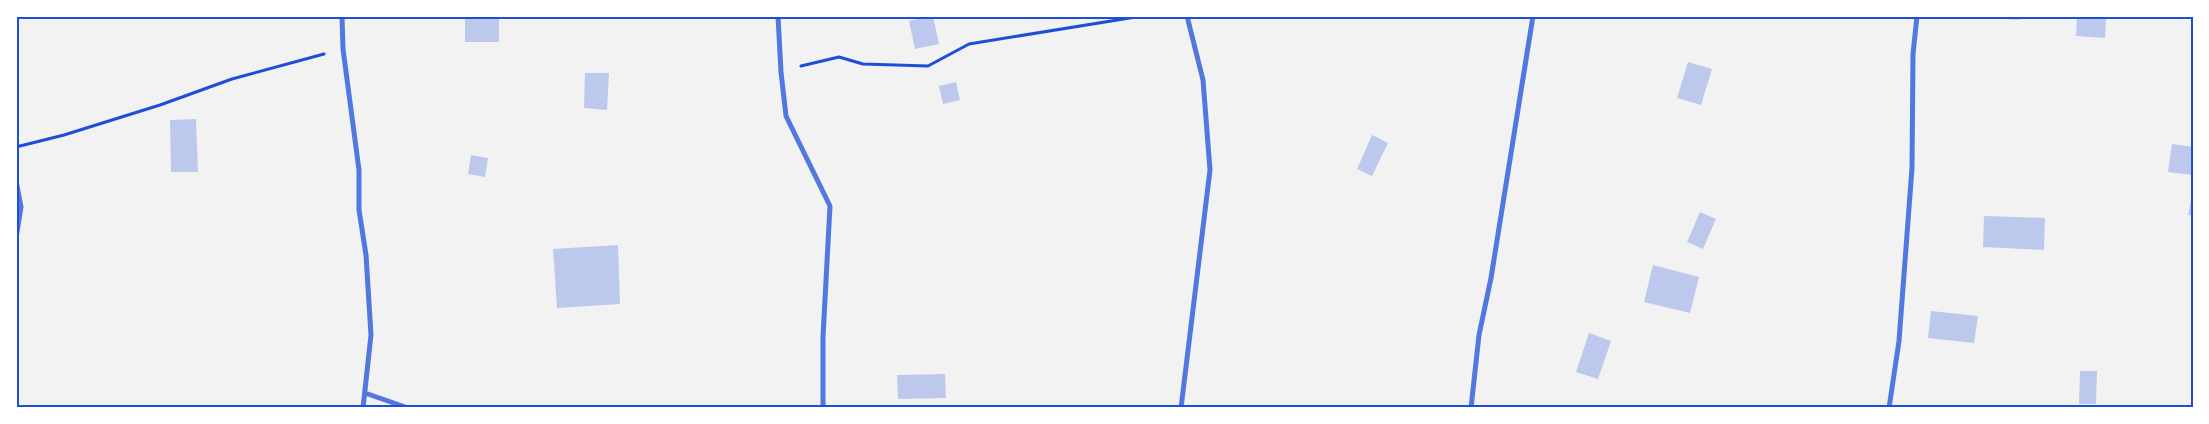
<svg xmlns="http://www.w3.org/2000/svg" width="2209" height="424" font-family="Quicksand,sans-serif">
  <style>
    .building { fill: #bdc9ec }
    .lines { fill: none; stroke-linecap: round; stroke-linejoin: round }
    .path { stroke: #1d4ed8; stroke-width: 3 }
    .minor { stroke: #5277de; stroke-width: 5 }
    .neatline { fill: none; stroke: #1d4ed8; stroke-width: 2 }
  </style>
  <rect width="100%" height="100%" fill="#f2f2f2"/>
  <path class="building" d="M465,16H499V42H465Z
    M930,16H933L939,44L915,49L909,21Z
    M1987,16H2020L2019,20L1986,18Z
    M2077,16H2106L2105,38L2076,36Z
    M1688,62L1712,69L1701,105L1677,98Z
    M585,73H609L607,110L584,108Z
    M956,82L960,100L943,104L939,86Z
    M196,119L198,172H171L170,120Z
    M1372,135L1388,143L1372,176L1357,169Z
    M2172,144L2193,147V175L2168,172Z
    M471,155L488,158L485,177L468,174Z
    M2192,195L2193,196V216L2188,215Z
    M1700,212L1716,219L1703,249L1687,242Z
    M1984,216L2045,218L2044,250L1983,247Z
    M618,245L620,304L557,308L553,249Z
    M1653,265L1699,277L1690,313L1644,302Z
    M1931,311L1978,316L1974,343L1928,338Z
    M1589,333L1611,341L1598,379L1576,372Z
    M2080,371H2097L2096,404H2079Z
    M945,374L946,398L898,399L897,375Z"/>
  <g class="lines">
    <path class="path" d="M801,66L839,57L863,64L928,66L969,44L1142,16
      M16,147L64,135L160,105L232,79L324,54"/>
    <path class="minor" d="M342,16L343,49L359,170V210L366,255L371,335L363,408
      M778,16L781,72L786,116L830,206L823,337V408
      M16,181L21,207L16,238
      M365,393L408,408
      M1181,408L1210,170L1203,80L1187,16
      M1471,408L1479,335L1491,278L1533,16
      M1889,408L1899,341L1912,168L1913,54L1917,16"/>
  </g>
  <rect width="2209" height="424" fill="none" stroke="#ffffff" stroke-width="35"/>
  <rect x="18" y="18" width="2174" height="388" class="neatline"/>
</svg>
